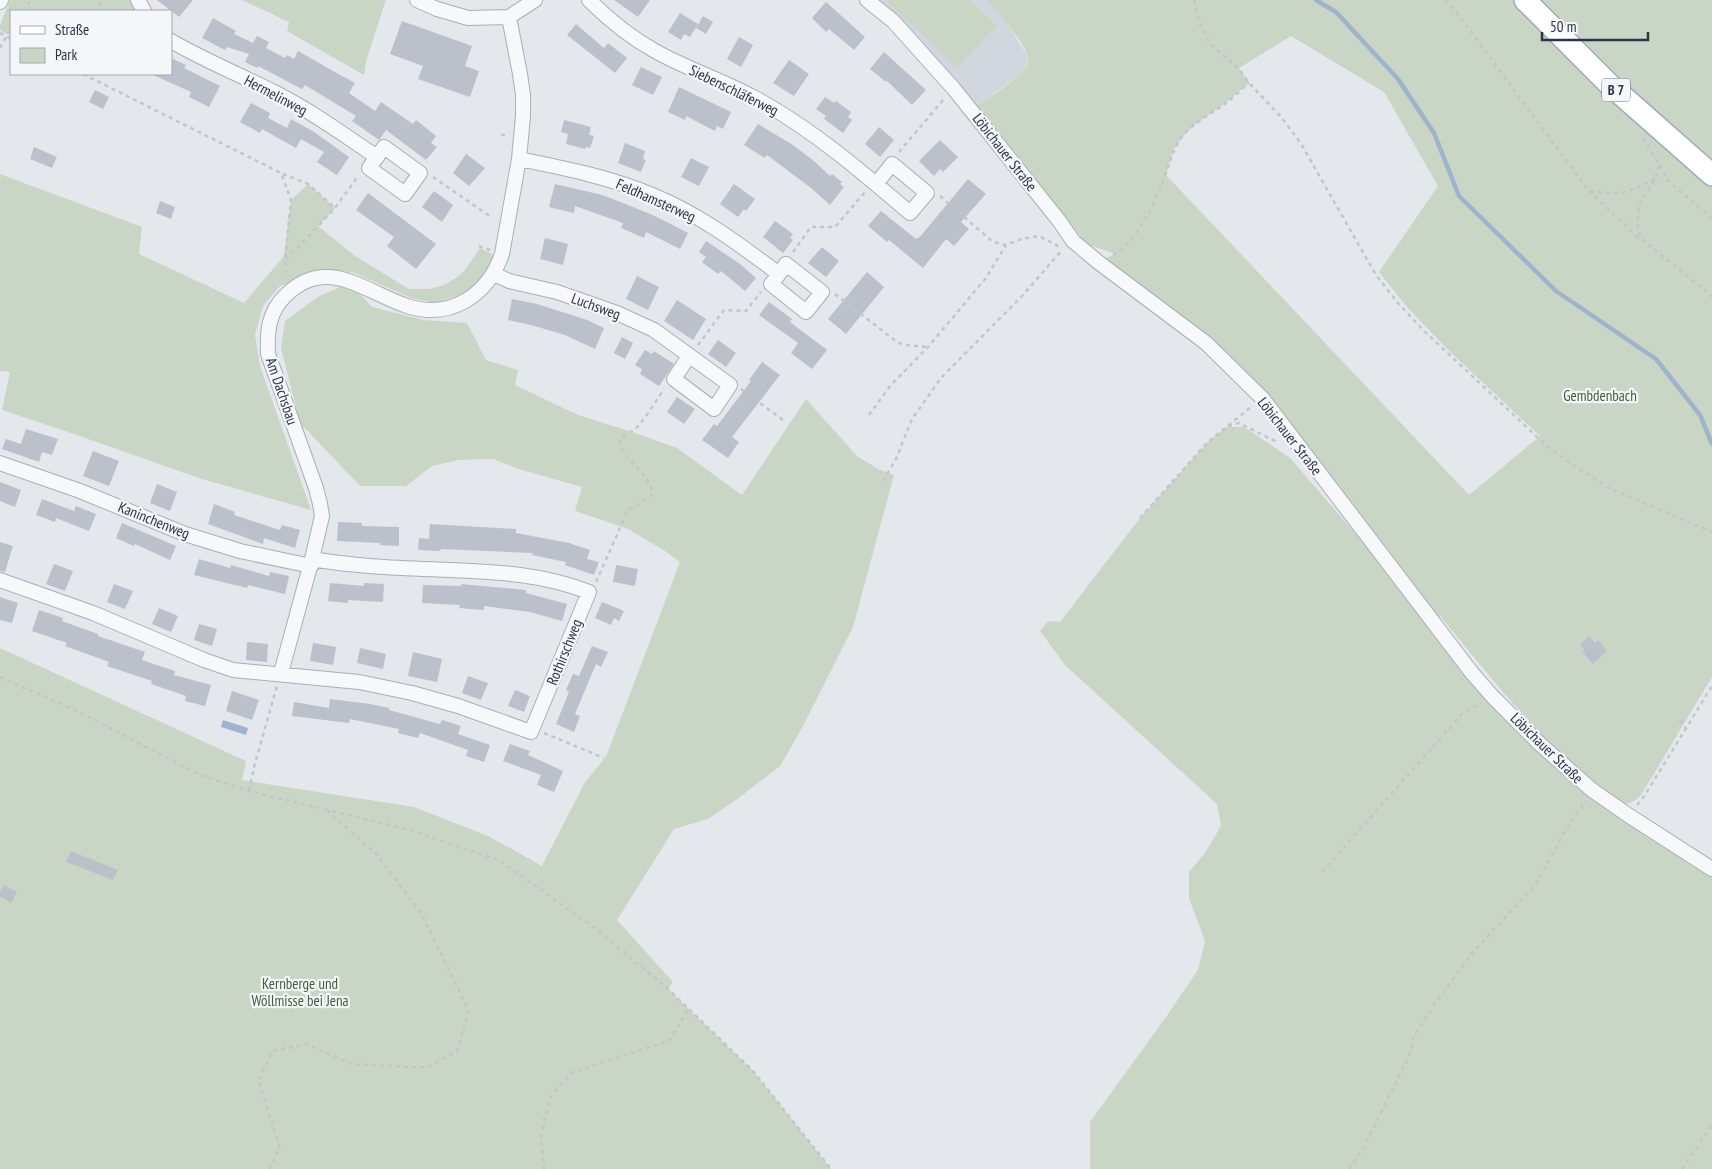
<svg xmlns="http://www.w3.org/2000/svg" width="1712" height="1169" font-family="'PT Sans Narrow',sans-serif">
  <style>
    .built { fill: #d2d6de }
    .green { fill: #c9d6c5; fill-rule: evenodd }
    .water { fill: #9fb4cc }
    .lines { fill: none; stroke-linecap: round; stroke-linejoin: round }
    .stream { stroke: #9fb4cc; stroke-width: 4.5 }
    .building { fill: #bbc0ca }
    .street-casing { stroke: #a9aeb7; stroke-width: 16 }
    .primary-casing { stroke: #a3abb8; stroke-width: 24 }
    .path { stroke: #c2c5cb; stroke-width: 2.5; stroke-dasharray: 4 4; stroke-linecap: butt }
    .street { stroke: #f7f8fa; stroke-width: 14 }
    .primary { stroke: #fff; stroke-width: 21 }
    .labels { text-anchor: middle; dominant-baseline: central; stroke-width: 4.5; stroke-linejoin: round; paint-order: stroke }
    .shield { fill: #f4f6f9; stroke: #676e7b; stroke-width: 1 }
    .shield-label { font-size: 14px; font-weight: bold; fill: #2b3445 }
    .street-label { font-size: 15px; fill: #2b3445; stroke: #f4f6f9 }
    .park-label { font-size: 15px; fill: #3f6138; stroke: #f4f6f9 }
  </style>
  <rect width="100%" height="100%" fill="#e4e7ec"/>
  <path class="built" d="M875,0H986L1004,18L1026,54L1028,63L1022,73L975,107Z"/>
  <path class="green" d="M10,0H130L135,11H11V33H4L0,30V25Z
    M242,0H386L366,61L364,75L287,31L289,22Z
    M886,0H970L997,26L957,68Z
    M986,0H1517L1712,182V677L1641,795C1635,801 1630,804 1622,804C1595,784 1569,763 1545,739C1508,700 1474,657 1440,616L1434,624L1472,673L1592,790L1712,869V1169H1090V1122L1166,1017L1198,970L1205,941L1189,898V872L1205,853L1221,826L1217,804L1065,665L1040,631L1048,621L1060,622L1140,518L1207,443L1226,427H1244L1290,458L1426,615L1263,399L1098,262L1115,254L1087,244L975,107C986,99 1025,76 1028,63C1031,48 997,11 986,0ZM1291,36L1384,92L1438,186L1379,272L1408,308L1446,348L1540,436L1469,495L1166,175L1174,149L1184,135L1193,126L1228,101L1249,83L1239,68Z
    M1537,0H1712V164L1607,70Z
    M0,174L142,227L139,254L244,303L284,256L291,200L308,184L335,208L318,226L355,256L409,289H429L444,285L456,278L465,270L480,248L496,256L483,278L463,294L435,303L411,298L352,272L323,270L280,286L263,306L255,335L260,366L311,510L202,479L71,433L2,410L10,372L0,371Z
    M342,286L356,289L372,307L424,320L467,323L486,360L518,370L515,385L578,415L632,432L677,448L742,495L806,399L857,456L878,469L894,475L853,627L802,728L780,766L736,800L708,819L674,829L617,920L673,982L668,989L753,1071L831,1169H0V648L246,761L242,780L414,807L488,836L542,866L585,782L606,757L680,562L665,551L628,529L575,511L582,487L522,470L493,459L459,460L432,466L406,486H360L300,423L281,348L285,321L318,297Z"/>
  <path class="water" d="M223,720L248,728L246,735L221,727Z"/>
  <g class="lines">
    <path class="stream" d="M1316,0L1336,12L1398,79L1434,133L1459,196L1556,291L1656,359L1700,415L1712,444"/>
  </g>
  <path class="building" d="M157,0H193L179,17Z
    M614,0H650L638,17Z
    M826,2L865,37L854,50L829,29L826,32L812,18Z
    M680,13L698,24L690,37L684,34L681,40L668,32Z
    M703,16L713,22L706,34L696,28Z
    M213,18L236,31L234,34L253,43L257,36L269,42L266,48L285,58L287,55L294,59L298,51L333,71L355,83L349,93L375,111L381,102L413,124L416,120L436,136L431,143L437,147L426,160L386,130L379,140L352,121L356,116L305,85L302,89L258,66L257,68L245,62L249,54L227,47L225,50L202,38Z
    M402,21L472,46L465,66L479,71L470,97L418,79L423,66L390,54Z
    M576,24L604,48L608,43L627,58L615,73L567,35Z
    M739,37L753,45L741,67L727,59Z
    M884,52L926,90L912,105L887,81L886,82L870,69Z
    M171,58L186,65L184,68L220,86L209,107L189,97L191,92L151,74H171Z
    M789,60L809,74L794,96L773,83Z
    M641,67L662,77L653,95L632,85Z
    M679,87L731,112L723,129L717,126L715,131L686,116L685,120L668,112Z
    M95,90L109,97L103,109L89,102Z
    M825,97L834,103L836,101L851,112L848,117L852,120L843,133L824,119L826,116L816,109Z
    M251,103L270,113L268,118L287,128L291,119L314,132L349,157L337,175L317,162L324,152L301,139L296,148L262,129L260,133L240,122Z
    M564,120L591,127L589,135L594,136L590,148L586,147L585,149L566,144L568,134L561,132Z
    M758,124L793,145L814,161L830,176L832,174L842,182L840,184L844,187L830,205L811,188L767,155L765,158L744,145Z
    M879,127L894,140L880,157L865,144Z
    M940,140L958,157L943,172L940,169L934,176L919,161Z
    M625,143L645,151L643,159L646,160L641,172L618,163Z
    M34,147L57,157L52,168L30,159Z
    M466,154L485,168L469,186L453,173Z
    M691,158L709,167L699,186L681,177Z
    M968,179L986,194L961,222L969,229L954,246L946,239L923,268L889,240L887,242L868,226L881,211L916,239L918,237L919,238Z
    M555,184L602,195L618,201L655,216L688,233L680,249L646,232L644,238L621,228L623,223L575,206L574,213L549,207Z
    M734,184L755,199L746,211L744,209L738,217L720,204Z
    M434,191L453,205L442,222L422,207Z
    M368,193L436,244L416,269L387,246L394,237L356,210Z
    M160,201L175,207L171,219L156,213Z
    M775,221L793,234L790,238L793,240L783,253L763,237Z
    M545,238L568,244L563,265L540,259Z
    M706,241L740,264L756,278L745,291L721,271L718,274L702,262L706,257L699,252Z
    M822,247L839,261L826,277L808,263Z
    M867,272L884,287L846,334L828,319Z
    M637,276L659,287L648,310L626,299Z
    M512,299L537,304L587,320L604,328L595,349L565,335L531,325L508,320Z
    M677,300L706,319L693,340L664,321Z
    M769,302L792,319L790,322L827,350L812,369L791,353L798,343L759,315Z
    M622,337L633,343L625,359L614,353Z
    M718,340L736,353L726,367L708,354Z
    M645,350L652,354L654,351L674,364L659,386L640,374L642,369L635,365Z
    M762,362L780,375L732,437L739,442L728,458L702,440L714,424L717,426L751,381L749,380Z
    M677,397L695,409L684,424L667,412Z
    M26,429L58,439L52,455L42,452L39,462L2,449L6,439L21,444Z
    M93,451L119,461L109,486L83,476Z
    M0,482L21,490L15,507L0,501Z
    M157,484L177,492L170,511L150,503Z
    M42,499L74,511L76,506L96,514L89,531L56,518L55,522L36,515Z
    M214,504L235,512L234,515L280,530L282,525L300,530L295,548L264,538L263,544L208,524Z
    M338,522L362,523V526L399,527V546L380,545V543L337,541Z
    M122,523L176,546L170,560L135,544L134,546L116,538Z
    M430,524L516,529V533L569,543L590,550L587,559L599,562L594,575L565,565L566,562L532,555L533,553L441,549L440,551L418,550L419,538L429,539Z
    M0,542L13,546L5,572L0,571Z
    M199,559L230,568L231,565L269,576L270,572L289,576L285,594L248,585L247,588L194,575Z
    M54,564L73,571L65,591L46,584Z
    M616,565L638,569L635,586L613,582Z
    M330,583L364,586V583L384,584L383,602L348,600V603L328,601Z
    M114,584L133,591L125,609L107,602Z
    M461,584L526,590V593L567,604L562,621L530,612L484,606V610L459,608L460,605L422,603L423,585L461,586Z
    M0,597L18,603L12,623L0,620Z
    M602,602L624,611L619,621L614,618L611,625L595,618Z
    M159,608L178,616L171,632L152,624Z
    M39,610L63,618L62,621L98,634V636L145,652L142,660L175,671L174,675L211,685L205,706L185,701L186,696L151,684L152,681L107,666L109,662L65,646L67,643L32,631Z
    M199,624L217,629L212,646L194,640Z
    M1589,636L1595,643L1598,640L1607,651L1593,664L1582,651L1584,649L1580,645Z
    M247,642L268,644L267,662L246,660Z
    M313,643L336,647L333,665L310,661Z
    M592,646L608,652L601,667L596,664L575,714L580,716L574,732L556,724L569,692L566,690L573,674L579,676Z
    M360,648L386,654L383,669L357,663Z
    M413,652L442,659L437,682L408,676Z
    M468,676L488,683L481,700L462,693Z
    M515,690L530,696L524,712L508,706Z
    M232,691L259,700L252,720L226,711Z
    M330,699L370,704L389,708V710L440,724L442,720L461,726L458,734L490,745L484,762L466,756L468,750L420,733L418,738L398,733L399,729L350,719L349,723L292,716L294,702L329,708Z
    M510,744L530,751L528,755L563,771L554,792L537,785L541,775L503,761Z
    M71,851L118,870L113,880L66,862Z
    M4,885L17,892L11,903L0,896V892Z"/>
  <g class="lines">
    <defs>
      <path id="street" d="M138,0L144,11
        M417,0L437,9L468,18L509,17L535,0
        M589,0C609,20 630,37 655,51C687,69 722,80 755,98C812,129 861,171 910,213L927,193L892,164L876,184
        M867,0L893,21L954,89L1060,222L1073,241L1098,262L1206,343L1263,399L1472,673L1493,697L1541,745L1592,790L1628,815L1712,869
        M0,2L1,0
        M171,41C204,60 240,75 274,92C310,110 344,135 377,157
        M384,147L420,173L405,194L369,168Z
        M519,159C564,168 609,177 652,195C699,214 739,244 779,274L786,264L822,292L806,312L771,284L779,274
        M494,274L509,281L557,292L617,313L654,330L730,385L714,409L674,379L689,356
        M0,463L80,491L185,534L240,551L311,566
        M0,580L93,613L204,660L233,670L359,682L412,693L458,706L531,732L589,592C542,574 499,572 450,570C404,568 358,567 312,559
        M281,673L312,559L322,516L320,504L316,488L268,354C267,332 268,312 286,295C327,255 365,292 407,306C451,320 488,295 502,254L519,159L523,116V95L520,74L509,17"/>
      <path id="primary" d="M1525,0L1609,84L1712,175"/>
    </defs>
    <use href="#street" class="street-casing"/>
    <use href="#primary" class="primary-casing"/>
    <path class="path" d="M1194,0L1199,21L1210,44L1239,69L1249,83L1281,117L1300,142L1376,275L1398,303L1423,330L1548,447L1576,467L1611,489L1712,532
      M1445,0L1458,14L1588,190C1616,198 1632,191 1656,178
      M23,11L31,0
      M94,11L100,4L98,0
      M0,33L11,39
      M0,48L11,28
      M83,74L281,173L291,200L285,261L287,277
      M501,135H507
      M1643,138L1659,164L1656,178L1640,203L1637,222L1641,239L1712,296
      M899,152L944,99
      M1660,165L1668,181L1712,218
      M283,174L308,184L335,208
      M433,177L491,217
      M1589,191L1640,239
      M940,196L993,242L1006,245L1021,239L1039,236L1060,247
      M479,246L490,250
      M793,252L811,227H835L866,191
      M1113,255C1137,243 1157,199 1166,173C1171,159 1174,147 1183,135C1195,122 1212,113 1226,103C1234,97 1242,89 1249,83
      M286,260L335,208L359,175
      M835,294L897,342L905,345L927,347
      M698,345L724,310L746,311L761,292
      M741,389L783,420
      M869,415L891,385L928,347L986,278L1006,245
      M1228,426L1239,423L1277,442
      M883,481L896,459L912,419L941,378L1024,294L1062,250
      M1140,518L1207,443L1251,407
      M596,582L628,510L649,498L652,494C653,475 620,459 620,440C626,433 633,432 639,425C648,414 656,401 664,389
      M0,677L77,711L200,775L249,791L410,830L500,861L592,926L667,988L753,1071L831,1169
      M1680,720L1686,728
      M544,733L604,758
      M249,791L254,767L277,686
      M1637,805L1645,795L1712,686
      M1322,872L1462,714L1481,703
      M269,1169L280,1148L258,1080L273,1051L306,1044L352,1064L411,1067H429L457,1051L469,1011L421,913L377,855L328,811
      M544,1169L541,1135L550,1097L571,1073L670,1040L688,1009
      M1349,1169L1366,1143L1391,1092L1409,1056L1414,1036L1436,1002L1474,951L1536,884L1564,833L1585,801
      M1682,1169L1712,1125"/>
    <use href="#street" class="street"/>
    <use href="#primary" class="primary"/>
  </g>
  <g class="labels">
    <rect class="shield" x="1602" y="78.5" width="28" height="23" rx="4"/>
    <g class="shield-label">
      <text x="1616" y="90">B 7</text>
    </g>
    <g class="street-label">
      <text transform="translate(734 90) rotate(26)">Siebenschläferweg</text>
      <text transform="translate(276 95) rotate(28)">Hermelinweg</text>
      <text transform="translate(1005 152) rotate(52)">Löbichauer Straße</text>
      <text transform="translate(656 200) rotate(24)">Feldhamsterweg</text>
      <text transform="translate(596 306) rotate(20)">Luchsweg</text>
      <text transform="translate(282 391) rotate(71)">Am Dachsbau</text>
      <text transform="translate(1290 436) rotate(52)">Löbichauer Straße</text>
      <text transform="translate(154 520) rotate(22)">Kaninchenweg</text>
      <text transform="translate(564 652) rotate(-68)">Rothirschweg</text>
      <text transform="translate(1547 748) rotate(44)">Löbichauer Straße</text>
    </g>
    <g class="park-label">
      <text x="1600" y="395">Gembdenbach</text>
      <text x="300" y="983">Kernberge und<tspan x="300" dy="17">Wöllmisse bei Jena</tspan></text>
    </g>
  </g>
  <rect x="10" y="10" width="162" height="65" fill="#f4f6f9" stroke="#a4a8b1"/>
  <rect x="20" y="26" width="25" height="8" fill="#ffffff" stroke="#a4a8b1"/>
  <text x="55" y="35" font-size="15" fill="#2b3445">Straße</text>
  <rect x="20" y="48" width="25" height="15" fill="#c9d6c5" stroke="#a4a8b1"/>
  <text x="55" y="60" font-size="15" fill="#2b3445">Park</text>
  <path d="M1542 32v8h106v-8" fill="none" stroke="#2b3445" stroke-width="2.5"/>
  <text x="1550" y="32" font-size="15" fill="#2b3445" stroke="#f4f6f9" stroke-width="4" paint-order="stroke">50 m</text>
</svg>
